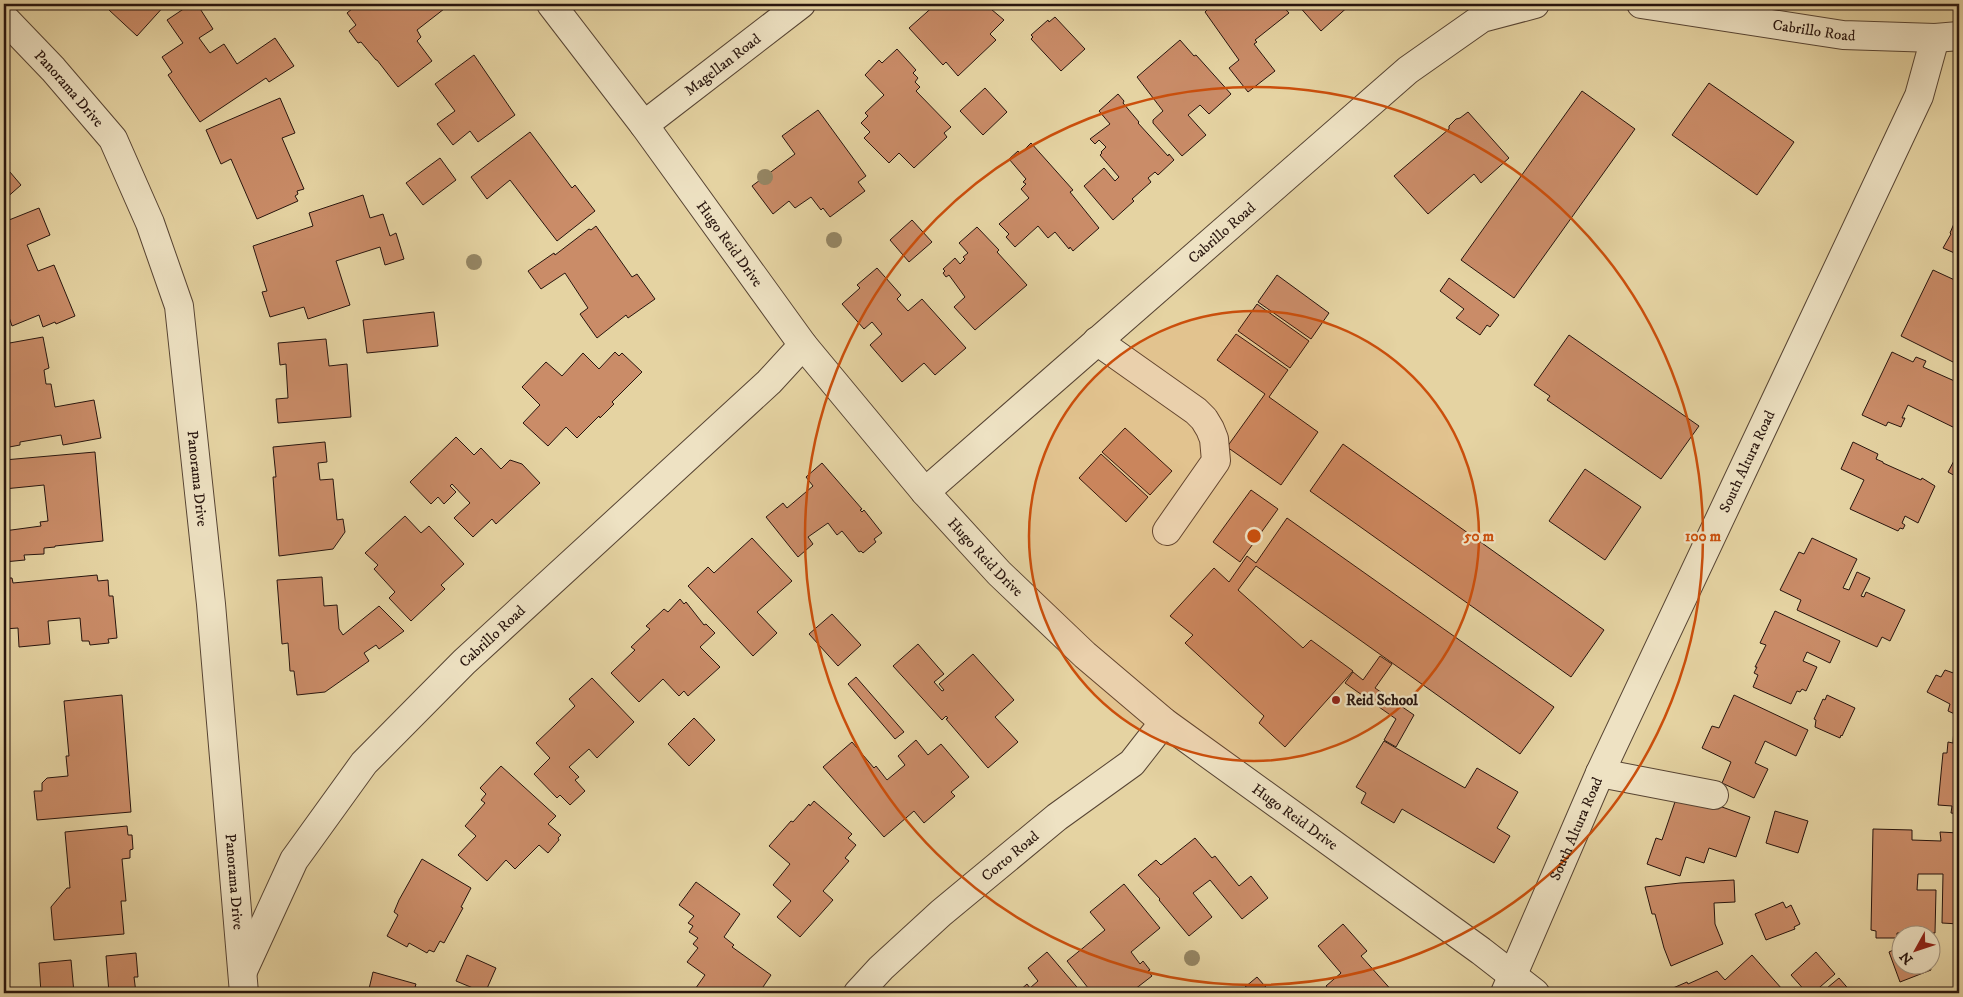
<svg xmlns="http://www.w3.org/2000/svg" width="1963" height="997" font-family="'IM FELL DW Pica',serif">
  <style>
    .building { fill: #ca8c68; stroke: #28150e }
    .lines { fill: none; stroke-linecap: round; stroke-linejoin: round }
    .minor-casing { stroke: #574433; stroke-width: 30 }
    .minor { stroke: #eee2c3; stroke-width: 28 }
    .tree { fill: #958664 }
    .ring { fill: none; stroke: #cb4f0c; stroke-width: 2.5 }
    .poi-dot { fill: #8f2418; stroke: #eee2c3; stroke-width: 2 }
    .labels { text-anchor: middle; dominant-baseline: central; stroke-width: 4.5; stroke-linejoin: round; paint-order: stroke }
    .street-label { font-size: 15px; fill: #28150e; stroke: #eee2c3 }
    .poi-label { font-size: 15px; font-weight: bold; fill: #28150e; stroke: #eee2c3; text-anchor: start }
    .centre { fill: #cb4f0c; stroke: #eee2c3; stroke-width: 2.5 }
    .ring-label { font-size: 15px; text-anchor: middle; font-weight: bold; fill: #cb4f0c; stroke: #eee2c3; stroke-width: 4.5; stroke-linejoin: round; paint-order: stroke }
  </style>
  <rect width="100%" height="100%" fill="#e5d3a2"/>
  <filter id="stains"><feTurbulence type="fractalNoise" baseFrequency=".004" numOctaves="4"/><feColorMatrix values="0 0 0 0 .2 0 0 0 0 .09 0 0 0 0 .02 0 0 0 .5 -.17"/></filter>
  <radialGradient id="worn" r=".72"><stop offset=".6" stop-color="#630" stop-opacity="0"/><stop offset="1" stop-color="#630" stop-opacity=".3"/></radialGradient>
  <path class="building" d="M114,4H166L137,36L109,10Z
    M191,4H197L213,29L199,38L210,53L224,44L237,64L275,38L294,66L269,82L266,78L200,122L168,75L172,72L162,57L183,43L167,20Z
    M358,4H397L398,6L401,4H439L444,9L417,30L421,37L417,41L432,61L398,87L377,60H376L361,42L358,43L349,31L356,25L347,13Z
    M936,4H985L1004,20L990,34L996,40L958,76L946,62L943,65L909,28Z
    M1213,4H1281L1289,13L1255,40L1257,42L1254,44L1275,71L1248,92L1229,68L1239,60L1205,12Z
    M1297,4H1351L1321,31Z
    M1055,17L1085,49L1061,71L1031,39L1033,37L1031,35L1048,20L1049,22Z
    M1180,40L1194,56L1196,55L1231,94L1209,114L1200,105L1188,115L1206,135L1182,156L1153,123V120L1163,111L1137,77Z
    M897,49L916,70L913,73L918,78L915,82L920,87L916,91L951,127L944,133L947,137L914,168L899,153L889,163L864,138L870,132L861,123L868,116L865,113L884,95L865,75L879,60L882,63Z
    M474,55L515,115L478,142L470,131L453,145L437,124L455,111L435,84Z
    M1709,83L1794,142L1757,195L1672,135Z
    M985,88L1007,112L983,135L960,111Z
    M1582,91L1635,129L1514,298L1461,260Z
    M1118,94L1124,101L1123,103L1139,122L1138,123L1168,156L1169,154L1174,160L1158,175L1155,172L1148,178L1151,182L1132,199L1134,201L1113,220L1084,186L1104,168L1115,181L1119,177L1100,155L1102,153L1101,152L1106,147L1099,140L1095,144L1090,139L1110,124L1099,111Z
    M280,98L295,133L282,138L304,189L297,191L298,194L295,196L298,201L257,219L231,159L221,164L206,130Z
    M818,110L866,176L858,182L865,191L830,217L823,208L821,210L811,197L795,208L789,201L773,214L752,186L795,154L782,136Z
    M1468,112L1509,158L1481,183L1474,174L1428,214L1394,176L1449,129V126L1456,119L1460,118Z
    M530,132L572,188L575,185L595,211L557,241L510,180L487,199L471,177Z
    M1031,143L1073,190L1070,192L1099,228L1073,251L1070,247L1069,249L1055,232L1048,238L1038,226L1015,247L1006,237L1009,234L999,224L1029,198L1021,189L1026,184L1023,182L1026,179L1009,159L1018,151L1020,154Z
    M440,158L456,180L423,205L406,183Z
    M4,165L21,185L4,200Z
    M363,195L370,218L383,214L390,236L396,233L404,259L385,265L380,247L336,261L350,305L308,319L304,307L270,317L262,292L267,291L253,246L313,226L309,213Z
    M39,208L50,235L27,245L38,271L54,265L75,316L56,324L55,322L43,327L39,315L12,326L6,308L4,309V222Z
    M1959,212V255L1943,248L1951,234L1950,233Z
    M912,220L932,242L909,262L890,240Z
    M596,226L632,277L637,274L655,299L628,318L626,315L597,338L580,314L588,308L565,273L541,289L528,271L554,253L555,255L589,229L591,230Z
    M977,227L999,250L997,252L1027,285L975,330L954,307L965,297L949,275L946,277L943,273L945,271L943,269L955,258L960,264L965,259L963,257L968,253L959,243Z
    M877,268L901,295L897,299L908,311L922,299L966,348L935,375L924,363L902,382L870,345L882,334L872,322L864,329L842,304L860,288L857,285Z
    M1933,270L1959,282V365L1901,336Z
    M1277,275L1329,313L1311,339L1258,302Z
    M1449,278L1499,315L1490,327L1487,325L1480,335L1456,318L1464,309L1440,291Z
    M1257,304L1309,341L1290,368L1238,331Z
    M434,312L438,346L367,353L363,320Z
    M1236,334L1288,370L1269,397L1318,432L1281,485L1227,447L1265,394L1217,360Z
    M1569,335L1699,426L1661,479L1547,400L1550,396L1534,385Z
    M43,337L49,368L44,370L46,384H51L55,407L94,400L101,438L63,445L61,435L20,442V445L4,448V344Z
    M326,339L329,366L347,364L351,417L278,423L276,399L288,398L286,364L280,365L278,343Z
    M615,352L619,356L622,353L642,372L612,402L614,404L600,418L599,416L577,438L566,427L548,446L523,423L540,405L522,387L546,362L562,376L583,353L599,369Z
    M1892,352L1913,362L1916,357L1926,361L1923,367L1959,383V430L1908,405L1902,418H1905L1901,427L1888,422L1886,426L1862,415Z
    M1125,428L1172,471L1150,495L1102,452Z
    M456,437L474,455L481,448L501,469L510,460L522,464L540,483L496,524L492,519L473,537L454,518L470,503L452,484L450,486L456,492L444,504L438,497L431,504L410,482Z
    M325,442L327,462L318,463L320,480L333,479L337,520L343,519L345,532L333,549L279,556L273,477H276L273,447Z
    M1853,442L1878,454L1876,459L1883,462V463L1921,480L1922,478L1935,486L1918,523L1905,516L1902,523L1905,525L1903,529L1900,528L1898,531L1850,509L1864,480L1841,469Z
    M1343,444L1604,630L1571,677L1310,491Z
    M95,452L103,541L55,546V547L44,548V554L24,555L25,560L4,562V531L41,526L40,522L48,521L44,485L4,489V460Z
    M1101,454L1148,497L1126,522L1079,478Z
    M1956,457L1959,459V478L1948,472Z
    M822,463L862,509L860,510L862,512L864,510L882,533L874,539L876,542L863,553L861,551L859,552L842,531L837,535L828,523L808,537L813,544L798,557L766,517L783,503L787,508L813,486L806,477Z
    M1585,469L1641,507L1605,560L1549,521Z
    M1251,490L1278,509L1240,562L1213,542Z
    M405,516L421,533L429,526L464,564L441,585L445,589L411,621L389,598L395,592L374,569L378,565L365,553Z
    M1287,518L1554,707L1520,754L1256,566L1238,590L1303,648L1311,640L1353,671L1285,747L1259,723L1264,716L1185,643L1193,635L1170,616L1214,568L1229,582L1247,556L1256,563Z
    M752,538L792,581L757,612L777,633L753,656L688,586L708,567L714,573Z
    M1812,538L1857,559L1843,588L1849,590L1857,572L1870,578L1861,596L1864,597L1866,592L1905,610L1890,641L1882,637L1877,647L1797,610L1801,600L1780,590L1799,552L1804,554Z
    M97,575L98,581L108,580L109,596H113L117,638L108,639L109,643L90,645L89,641H82L80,618L48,621L50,644L19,647L18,628L4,629V578H12L13,583Z
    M322,577L324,606L337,605L339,629L343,635L379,606L404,631L379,649L376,645L364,653L369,661L325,692L297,695L294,671H290L288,643L282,644L277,580Z
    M680,599L684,604L686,602L704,625L706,624L715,633L700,647L720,667L688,696L684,691L679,696L663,679L639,702L611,673L635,650L631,647L650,629L646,626L664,609L668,612Z
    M1775,611L1840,641L1830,663L1807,652L1803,661L1817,667L1806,691L1802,689L1800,692L1797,691L1791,704L1753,687L1758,675L1754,673L1757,667H1755L1766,645L1760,643Z
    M832,614L861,645L838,666L809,634Z
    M918,644L944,674L934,682L942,691L944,690L939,684L973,654L1014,700L995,717L1018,742L988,768L946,719L948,718L946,716L942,720L893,666Z
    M1380,656L1392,664L1375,688L1414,715L1396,747L1384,740L1396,719L1345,683L1353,672L1363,680Z
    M1945,670L1959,675V709L1957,715L1948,711L1950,704L1927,692L1936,675L1941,677Z
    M856,677L904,732L895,739L848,684Z
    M592,678L634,722L597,758L589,749L569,767L579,777L575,780L585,791L570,805L560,795L557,798L534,774L550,758L536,743L575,706L569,699Z
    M122,695L131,812L37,820L34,791H42V783L47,778L68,776L66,756H69L64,701Z
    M1734,695L1808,730L1796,756L1765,741L1755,763L1768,769L1754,798L1722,783L1731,762L1702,748L1712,726L1719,728Z
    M1827,695L1855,708L1842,736L1841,735L1840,738L1815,727L1816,720L1814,719L1823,699L1825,700Z
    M694,718L715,740L689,766L668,744Z
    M1954,728L1959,729V814L1951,813L1952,806L1938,805L1943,753H1947L1948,742L1953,743Z
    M916,740L928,755L941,744L969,777L951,792L955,796L924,823L914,811L884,837L823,767L852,742L874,768L876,766L887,780L905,765L898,756Z
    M1384,741L1465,788L1477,768L1518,792L1497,828L1510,836L1494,863L1402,809L1394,823L1361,803L1366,793L1356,787Z
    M501,766L556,816L548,824L561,835L558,838L559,840L548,853L539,845L515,869L506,860L487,881L458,855L476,836L465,826L485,803L481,800L486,794L480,788Z
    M1678,793L1724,804L1722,807L1750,817L1736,857L1709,848L1704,863L1686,857L1680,876L1647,864L1656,838L1662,840Z
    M814,801L852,834L848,838L856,845L845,858L849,861L823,891L833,900L800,937L777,917L791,901L773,885L790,864L769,846L791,821L793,822L809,804L810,806Z
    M1775,811L1808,821L1798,853L1766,843Z
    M127,826L128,835H132L133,849L130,850V858L122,859L126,901H121L124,934L54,940L51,907L67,888H70L65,832Z
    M1873,829L1912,830V840L1941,841L1940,832L1959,833V924L1942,923L1943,874H1918L1917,890H1936L1935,933H1897V938H1876V931L1871,930Z
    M1195,838L1212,858L1215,856L1239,886L1251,876L1268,898L1242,919L1210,880L1193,893L1212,917L1189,936L1159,900L1160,899L1138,875L1156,860L1161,865Z
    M422,859L471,888L461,907L463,908L444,943L440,941L434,952L429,950L427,953L409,943L407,947L387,936L398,915L394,912L399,900Z
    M1734,880L1735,902L1714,903L1715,924L1723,944L1671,966L1664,948L1655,914H1652L1645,887L1680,883Z
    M696,882L740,914L724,937L734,945L732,947L771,975L759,993L693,992L705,975L687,962L698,948L693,944L698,938L689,932L693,926L688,923L694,916L679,905Z
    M1124,884L1160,928L1131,952L1140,964L1143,961L1150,970L1148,971L1152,976L1130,993H1127L1125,991L1122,993H1092L1067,961L1105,930L1090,912Z
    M1783,902L1786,908L1791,905L1800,924L1794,927L1795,929L1766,940L1755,914Z
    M1343,924L1367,951L1361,956L1394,993H1327L1330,991L1326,986L1341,973L1318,946Z
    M1900,947V964H1929L1931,970L1900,982L1889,952Z
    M1047,952L1082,993H1020L1019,991L1027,984L1030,988L1038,981L1028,968Z
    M1816,952L1835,974L1813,993L1810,990L1807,993L1791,975Z
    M136,953L138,977H134L136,993H109L106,956Z
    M467,955L496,968L485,993L456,981Z
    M1752,955L1782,989L1777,993H1676L1673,988L1687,982L1688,984L1717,971L1725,980Z
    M71,960L74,993H41L39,963Z
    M373,972L416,984L415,987L438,993H364H368Z
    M1257,977L1271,993H1238Z
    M1839,978L1852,993H1821Z"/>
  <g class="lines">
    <defs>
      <g id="minor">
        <path id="s1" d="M551,4L644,125L803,345L925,492L999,573L1085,655L1164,722L1481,951L1535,993"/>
        <path id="s2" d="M1641,4L1843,35L1935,38L1959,36"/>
        <path id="s3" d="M4,18L53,69L113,139L150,223L179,306L211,604L244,993"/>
        <path id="s4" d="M644,125L801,4"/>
        <path d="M1097,341L1196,411L1204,419L1210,429L1214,439L1216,461L1167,531"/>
        <path id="s5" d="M925,492L1408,70L1482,18L1535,4"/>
        <path d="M1600,773L1714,795"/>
        <path id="s6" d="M243,971L294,860L364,763L464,662L769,382L803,345"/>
        <path id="s7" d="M858,993L881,968L941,913L1057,817L1132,763L1164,722"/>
        <path id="s8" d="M1505,993L1600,773L1919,96L1935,38"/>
      </g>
    </defs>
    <use href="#minor" class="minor-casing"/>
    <use href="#minor" class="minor"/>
  </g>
  <g class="tree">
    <circle cx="765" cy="177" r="8"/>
    <circle cx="834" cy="240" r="8"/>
    <circle cx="474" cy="262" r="8"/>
    <circle cx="1192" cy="958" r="8"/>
  </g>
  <circle cx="1254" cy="536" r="225" fill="#cb4f0c" fill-opacity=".12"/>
  <g class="ring">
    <circle cx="1254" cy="536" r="225"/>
    <circle cx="1254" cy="536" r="449"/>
  </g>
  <circle class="poi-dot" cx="1336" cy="700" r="5"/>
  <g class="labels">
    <g class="street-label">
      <text stroke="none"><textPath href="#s2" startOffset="175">Cabrillo Road</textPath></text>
      <text stroke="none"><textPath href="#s4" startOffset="99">Magellan Road</textPath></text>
      <text stroke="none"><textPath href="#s3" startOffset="96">Panorama Drive</textPath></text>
      <text stroke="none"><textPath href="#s5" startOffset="394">Cabrillo Road</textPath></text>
      <text stroke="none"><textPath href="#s1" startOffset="299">Hugo Reid Drive</textPath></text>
      <text stroke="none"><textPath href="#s8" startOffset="584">South Altura Road</textPath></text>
      <text stroke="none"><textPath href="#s3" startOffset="516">Panorama Drive</textPath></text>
      <text stroke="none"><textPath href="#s1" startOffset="704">Hugo Reid Drive</textPath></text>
      <text stroke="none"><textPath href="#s6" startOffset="422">Cabrillo Road</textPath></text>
      <text stroke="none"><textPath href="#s1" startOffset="1109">Hugo Reid Drive</textPath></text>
      <text stroke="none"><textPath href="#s8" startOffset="179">South Altura Road</textPath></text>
      <text stroke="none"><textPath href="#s7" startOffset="205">Corto Road</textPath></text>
      <text stroke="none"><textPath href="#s3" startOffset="921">Panorama Drive</textPath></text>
    </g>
    <g class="poi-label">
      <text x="1346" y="700">Reid School</text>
    </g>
  </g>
  <circle cx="1254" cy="536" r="8" class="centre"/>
  <g class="ring-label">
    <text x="1479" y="541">50 m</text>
    <text x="1703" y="541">100 m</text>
  </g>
  <rect width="1963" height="997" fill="none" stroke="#e5d3a2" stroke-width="20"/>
  <rect x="5" y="5" width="1953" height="987" fill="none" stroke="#28150e" stroke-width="2.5"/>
  <rect x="10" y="10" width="1943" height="977" fill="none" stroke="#28150e"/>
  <g transform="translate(1916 950) rotate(230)"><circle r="24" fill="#eee2c3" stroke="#9f907b"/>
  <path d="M0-4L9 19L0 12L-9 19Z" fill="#8f2418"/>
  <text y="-8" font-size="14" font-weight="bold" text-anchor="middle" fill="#28150e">N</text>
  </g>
  <rect width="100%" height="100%" filter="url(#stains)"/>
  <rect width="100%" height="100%" fill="url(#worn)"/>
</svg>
